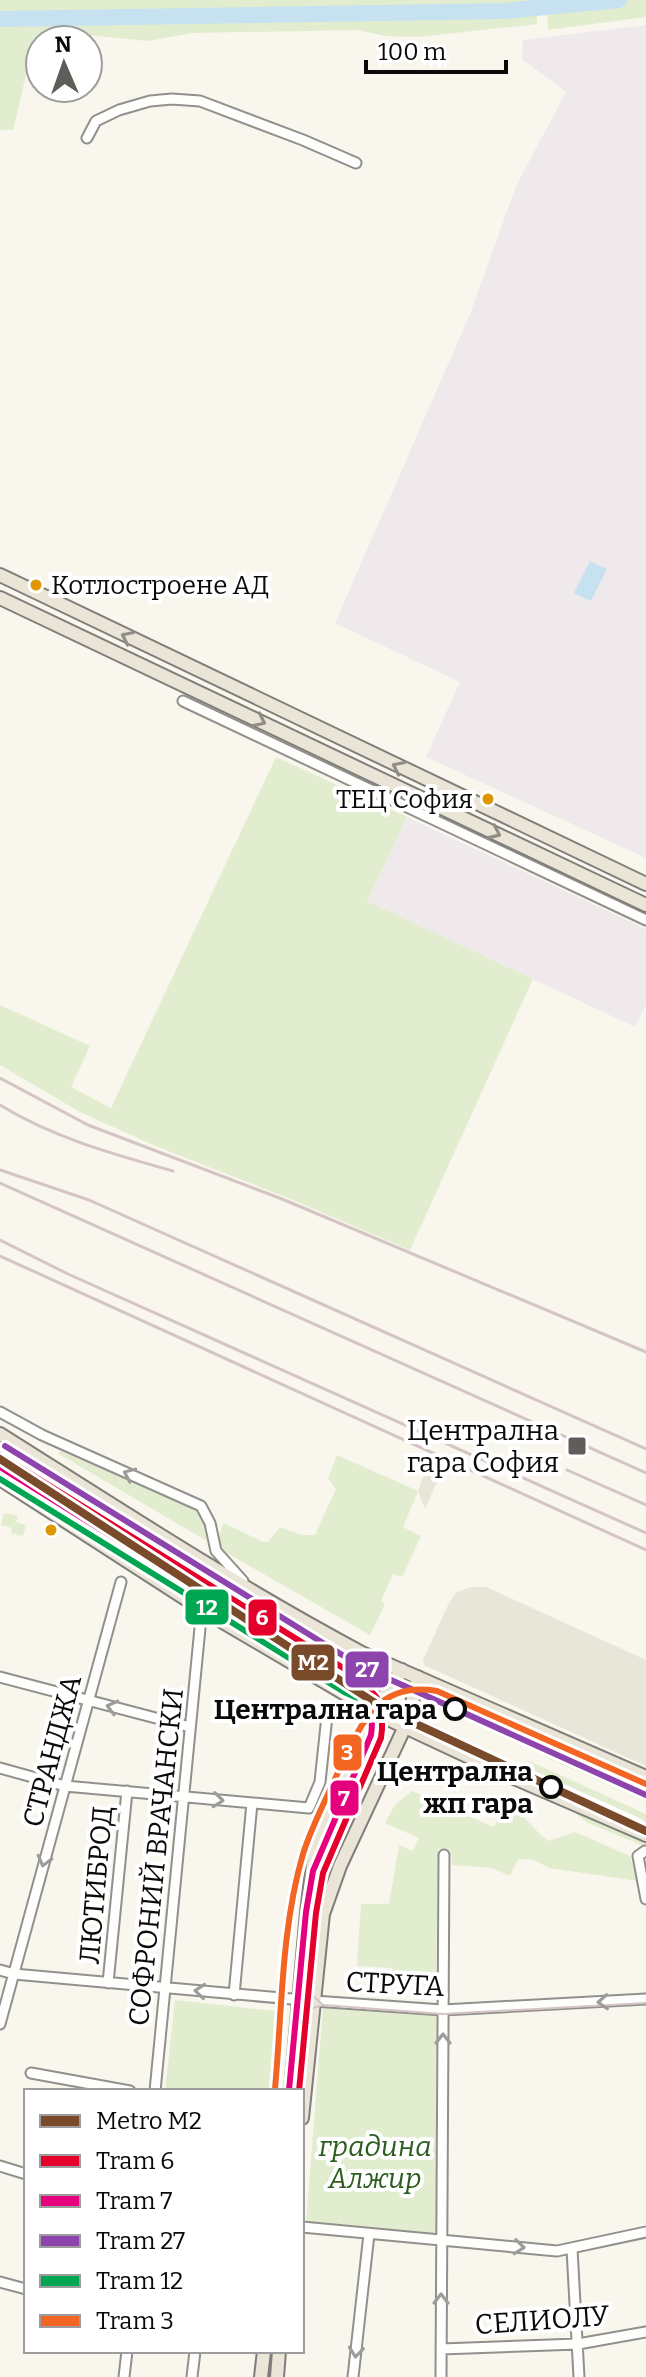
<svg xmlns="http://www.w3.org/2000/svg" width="646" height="2377" font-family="Bitter,serif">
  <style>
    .industrial { fill: #f0e9eb }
    .green { fill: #e1edce }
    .plaza { fill: #e8e5d9 }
    .water { fill: #c6e2f0 }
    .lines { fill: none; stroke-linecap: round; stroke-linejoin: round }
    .river { stroke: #c6e2f0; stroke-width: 16 }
    .minor-casing { stroke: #92908c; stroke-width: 13 }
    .major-casing { stroke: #7f7e7a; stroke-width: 16 }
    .minor { stroke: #fefefc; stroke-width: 9 }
    .major { stroke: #eae5d7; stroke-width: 12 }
    .tram { stroke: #d4c5c4; stroke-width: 2 }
    .rail { stroke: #d4c5c4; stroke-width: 3 }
    .tram-1-casing { stroke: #fff; stroke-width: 12 }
    .tram-2-casing { stroke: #fff; stroke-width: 12 }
    .tram-3-casing { stroke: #fff; stroke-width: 12 }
    .tram-4-casing { stroke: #fff; stroke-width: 12 }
    .tram-5-casing { stroke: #fff; stroke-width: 12 }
    .tram-1 { stroke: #e4002b; stroke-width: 6 }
    .tram-2 { stroke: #e5007d; stroke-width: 6 }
    .tram-3 { stroke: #8e44ad; stroke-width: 6 }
    .tram-4 { stroke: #00a651; stroke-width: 6 }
    .tram-5 { stroke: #f26522; stroke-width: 6 }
    .metro-1-casing { stroke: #fff; stroke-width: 14 }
    .metro-1 { stroke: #7a4b2a; stroke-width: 8 }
    .oneway { stroke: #908d85 }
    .oneway2 { stroke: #9c9c9b }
    .bus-dot { fill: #df9601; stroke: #fff; stroke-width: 3 }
    .poi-dot { fill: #5e5d59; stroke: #fff; stroke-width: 3 }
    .stop-dot { fill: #fff; stroke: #0a0a0a; stroke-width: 4 }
    .labels { text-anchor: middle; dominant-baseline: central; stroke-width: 8; stroke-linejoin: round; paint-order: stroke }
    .bus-label { font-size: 26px; fill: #0a0a0a; stroke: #fff; text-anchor: start }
    .poi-label { font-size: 28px; fill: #0a0a0a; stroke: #fff; text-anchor: end }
    .stop-label { font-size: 28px; font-weight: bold; fill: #0a0a0a; stroke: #fff; text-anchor: end }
    .street-label { font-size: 28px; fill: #0a0a0a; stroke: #fff }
    .park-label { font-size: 28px; font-style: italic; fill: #2c5d1f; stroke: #fff }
    .line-badge { stroke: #fff; stroke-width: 3 }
    .badge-label { font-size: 22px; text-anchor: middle; font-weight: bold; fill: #fff }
  </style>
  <rect width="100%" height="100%" fill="#f9f6ed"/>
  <path class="industrial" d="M646,25V858L426,757L460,682L335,623L470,314L516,186L566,92L522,59L523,40Z
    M407,817L646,929V1005L635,1027L367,901Z"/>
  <path class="green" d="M0,0H537V24L418,37L385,36L358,30L192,33L148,41L87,35L35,38L13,130H0Z
    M547,0H646V17L548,30Z
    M276,757L407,817L367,901L533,979L410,1250L288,1198L158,1147L80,1112L0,1065V1005L90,1046L71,1087L111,1108Z
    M0,1444L336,1652L371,1674L373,1679L325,1653L0,1453Z
    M60,1451L195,1508C206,1518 205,1527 207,1541L59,1454Z
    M337,1455L418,1491L403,1527L421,1536L402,1577L393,1574L381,1601L385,1604L370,1635L227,1553C217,1545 218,1533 224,1523L263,1542H268L280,1527L301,1535H315L336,1489L328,1478Z
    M0,1465L223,1603L248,1622L180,1586L0,1472Z
    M4,1513L18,1516L16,1522L26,1525L23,1536L11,1533L12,1528L1,1525Z
    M549,1747L646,1790V1802L545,1757Z
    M529,1761L646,1814V1822L603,1808L524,1771Z
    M412,1791L493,1827L506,1809C531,1817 530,1828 549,1841L575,1832L630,1856L638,1881L549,1868L534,1860L518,1859L510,1876L492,1868L452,1865L451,1852L438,1849L436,1983L393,1979L392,1968L357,1966L361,1904H389L399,1845L413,1851L419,1838L385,1823L395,1805Z
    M575,1813L640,1837L646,1840V1847L586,1822Z
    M175,2000L284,2012L275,2091H165Z
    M323,2007L441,2016L440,2235L306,2223Z"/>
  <path class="plaza" d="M427,1467L443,1468L425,1509L418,1491Z
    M471,1587H486L646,1660V1766L424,1665L423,1660L449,1603L456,1593Z"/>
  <path class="water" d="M590,561L607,569L591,601L574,593Z"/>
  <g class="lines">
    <path class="river" d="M0,19L504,11L619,0"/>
    <defs>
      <path id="minor" d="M87,138L96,121L119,110L150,101L172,99L200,101L303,140L356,163
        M183,701L646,920
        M0,1412L42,1435L201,1506L210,1523L216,1551L243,1581
        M0,1677L190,1727
        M0,1768L65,1786L309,1808L320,1782L327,1716
        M645,1851L638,1856L646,1899
        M0,1970L14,1974L314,2001L443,2010L646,1999
        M108,1983L127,1791
        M234,1995L252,1803
        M0,2024L121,1582
        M31,2073L130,2091
        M155,2091L200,1628
        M0,2166L26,2174
        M302,2227L557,2251L646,2232
        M572,2249L579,2377
        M0,2282L26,2289
        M441,2349L578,2344L646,2332
        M124,2377L127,2351
        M192,2377L195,2351
        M353,2377L369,2234
        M441,2377L444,1855"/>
      <path id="major" d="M0,575L646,884
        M0,598L646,905
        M0,1434C119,1509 238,1587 362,1653L646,1777
        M0,1479L206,1612L386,1718L514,1778L646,1835
        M291,2091L307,1912L316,1840L326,1810L374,1711L402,1670
        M302,2118L323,1914L340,1866L408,1720L418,1677
        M261,2377L264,2351
        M277,2377L279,2351"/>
    </defs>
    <use href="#minor" class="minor-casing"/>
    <use href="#major" class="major-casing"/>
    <use href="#minor" class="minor"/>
    <use href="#major" class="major"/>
    <path class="tram" d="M306,1978L311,1994L323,2005
      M307,2016L313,2008L323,2005L443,2014L646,2003"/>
    <path class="rail" d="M0,1078L88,1125L282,1199L646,1352
      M0,1105C54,1138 113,1154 173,1171
      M0,1170L89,1200L646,1449
      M0,1183L646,1473
      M0,1240L68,1274L646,1533
      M0,1256L646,1550
      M567,1470L646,1505"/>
    <defs>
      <path id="tram-1" d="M0,1455L361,1679L377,1698L382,1713V1729L381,1738L323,1873L316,1913L299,2091"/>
      <path id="tram-2" d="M0,1467L355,1687C370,1701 374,1715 371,1735L313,1871L306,1912L289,2090"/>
      <path id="tram-3" d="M5,1446L360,1666L646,1795"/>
      <path id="tram-4" d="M0,1479L344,1692L638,1824"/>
      <path id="tram-5" d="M275,2089C282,2012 281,1929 303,1854C312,1825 327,1798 339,1770C361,1724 377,1681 437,1691L646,1784"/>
    </defs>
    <use href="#tram-1" class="tram-1-casing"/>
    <use href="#tram-2" class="tram-2-casing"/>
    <use href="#tram-3" class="tram-3-casing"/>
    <use href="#tram-4" class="tram-4-casing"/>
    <use href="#tram-5" class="tram-5-casing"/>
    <use href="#tram-1" class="tram-1"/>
    <use href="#tram-2" class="tram-2"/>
    <use href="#tram-3" class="tram-3"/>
    <use href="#tram-4" class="tram-4"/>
    <use href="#tram-5" class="tram-5"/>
    <defs>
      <path id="metro-1" d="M0,1459L386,1710L646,1831"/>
    </defs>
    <use href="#metro-1" class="metro-1-casing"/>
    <use href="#metro-1" class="metro-1"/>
  </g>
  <defs><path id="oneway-chevron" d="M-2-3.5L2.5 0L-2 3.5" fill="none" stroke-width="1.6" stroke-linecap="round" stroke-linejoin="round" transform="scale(2)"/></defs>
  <g class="oneway">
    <use href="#oneway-chevron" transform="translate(127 637) rotate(-154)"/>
    <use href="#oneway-chevron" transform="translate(260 721) rotate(26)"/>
    <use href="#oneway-chevron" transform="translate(398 767) rotate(-154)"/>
    <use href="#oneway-chevron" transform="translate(495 833) rotate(25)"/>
  </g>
  <g class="oneway2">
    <use href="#oneway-chevron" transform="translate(129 1474) rotate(-156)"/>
    <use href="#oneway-chevron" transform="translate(112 1707) rotate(-165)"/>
    <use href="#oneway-chevron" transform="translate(218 1800) rotate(6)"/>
    <use href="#oneway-chevron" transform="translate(44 1861) rotate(105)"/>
    <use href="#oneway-chevron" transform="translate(200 1991) rotate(-175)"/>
    <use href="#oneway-chevron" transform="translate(603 2002) rotate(177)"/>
    <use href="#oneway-chevron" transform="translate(443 2039) rotate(-90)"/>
    <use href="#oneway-chevron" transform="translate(519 2247) rotate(6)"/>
    <use href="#oneway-chevron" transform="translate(441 2299) rotate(-90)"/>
    <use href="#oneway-chevron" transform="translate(356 2352) rotate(96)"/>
  </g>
  <g class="bus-dot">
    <circle cx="36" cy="585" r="7"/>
    <circle cx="488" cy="799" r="7"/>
    <circle cx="51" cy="1530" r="7"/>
  </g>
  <rect class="poi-dot" x="567" y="1436" width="20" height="20" rx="4"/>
  <g class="stop-dot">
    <circle cx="455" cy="1709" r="10"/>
    <circle cx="551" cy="1787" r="10"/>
  </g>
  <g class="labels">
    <g class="bus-label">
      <text x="51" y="585">Котлостроене АД</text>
      <text x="473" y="799" text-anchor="end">ТЕЦ София</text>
    </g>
    <g class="poi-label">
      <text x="559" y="1430">Централна<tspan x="559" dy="32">гара София</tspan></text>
    </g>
    <g class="stop-label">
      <text x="437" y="1709">Централна гара</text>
      <text x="533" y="1771">Централна<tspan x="533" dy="32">жп гара</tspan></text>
    </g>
    <g class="street-label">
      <text transform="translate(52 1751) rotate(-75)">СТРАНДЖА</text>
      <text transform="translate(156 1857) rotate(-84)">СОФРОНИЙ ВРАЧАНСКИ</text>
      <text transform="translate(96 1885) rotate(-85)">ЛЮТИБРОД</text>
      <text transform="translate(395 1984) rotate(3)">СТРУГА</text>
      <text transform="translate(542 2320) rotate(-4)">СЕЛИОЛУ</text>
    </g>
    <g class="park-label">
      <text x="375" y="2146">градина<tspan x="375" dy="32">Алжир</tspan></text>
    </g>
  </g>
  <g class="line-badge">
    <rect x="184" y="1588" width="46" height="38" rx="8" fill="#00a651"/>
    <rect x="247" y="1598" width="31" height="39" rx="8" fill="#e4002b"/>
    <rect x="290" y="1643" width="46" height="39" rx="8" fill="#7a4b2a"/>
    <rect x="344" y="1650" width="46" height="39" rx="8" fill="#8e44ad"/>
    <rect x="332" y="1733" width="31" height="39" rx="8" fill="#f26522"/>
    <rect x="329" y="1779" width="31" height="38" rx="8" fill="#e5007d"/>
  </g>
  <g class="badge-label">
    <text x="207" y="1615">12</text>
    <text x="262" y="1625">6</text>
    <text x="313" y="1670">M2</text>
    <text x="367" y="1677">27</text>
    <text x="347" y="1760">3</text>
    <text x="344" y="1806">7</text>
  </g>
  <rect x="24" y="2089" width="280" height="264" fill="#ffffff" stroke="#9d9d9d" stroke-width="2"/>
  <rect x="40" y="2115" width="40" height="12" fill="#7a4b2a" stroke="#9d9d9d" stroke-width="2"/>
  <text x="96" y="2129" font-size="24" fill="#0a0a0a">Metro M2</text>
  <rect x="40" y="2155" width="40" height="12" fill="#e4002b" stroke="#9d9d9d" stroke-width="2"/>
  <text x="96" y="2169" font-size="24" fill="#0a0a0a">Tram 6</text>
  <rect x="40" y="2195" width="40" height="12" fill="#e5007d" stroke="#9d9d9d" stroke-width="2"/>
  <text x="96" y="2209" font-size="24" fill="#0a0a0a">Tram 7</text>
  <rect x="40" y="2235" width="40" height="12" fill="#8e44ad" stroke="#9d9d9d" stroke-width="2"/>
  <text x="96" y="2249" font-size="24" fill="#0a0a0a">Tram 27</text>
  <rect x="40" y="2275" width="40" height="12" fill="#00a651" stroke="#9d9d9d" stroke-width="2"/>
  <text x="96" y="2289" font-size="24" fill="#0a0a0a">Tram 12</text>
  <rect x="40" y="2315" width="40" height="12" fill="#f26522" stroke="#9d9d9d" stroke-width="2"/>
  <text x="96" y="2329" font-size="24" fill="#0a0a0a">Tram 3</text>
  <g transform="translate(64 64) rotate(358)"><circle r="38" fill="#ffffff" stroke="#9d9d9d" stroke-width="2"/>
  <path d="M0-6L14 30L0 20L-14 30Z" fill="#5e5d59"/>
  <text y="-12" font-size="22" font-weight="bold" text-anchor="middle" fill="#0a0a0a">N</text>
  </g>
  <path d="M366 60v12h140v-12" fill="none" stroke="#0a0a0a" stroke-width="4"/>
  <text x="378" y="60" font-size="24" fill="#0a0a0a" stroke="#ffffff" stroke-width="6" paint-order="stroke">100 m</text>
</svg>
